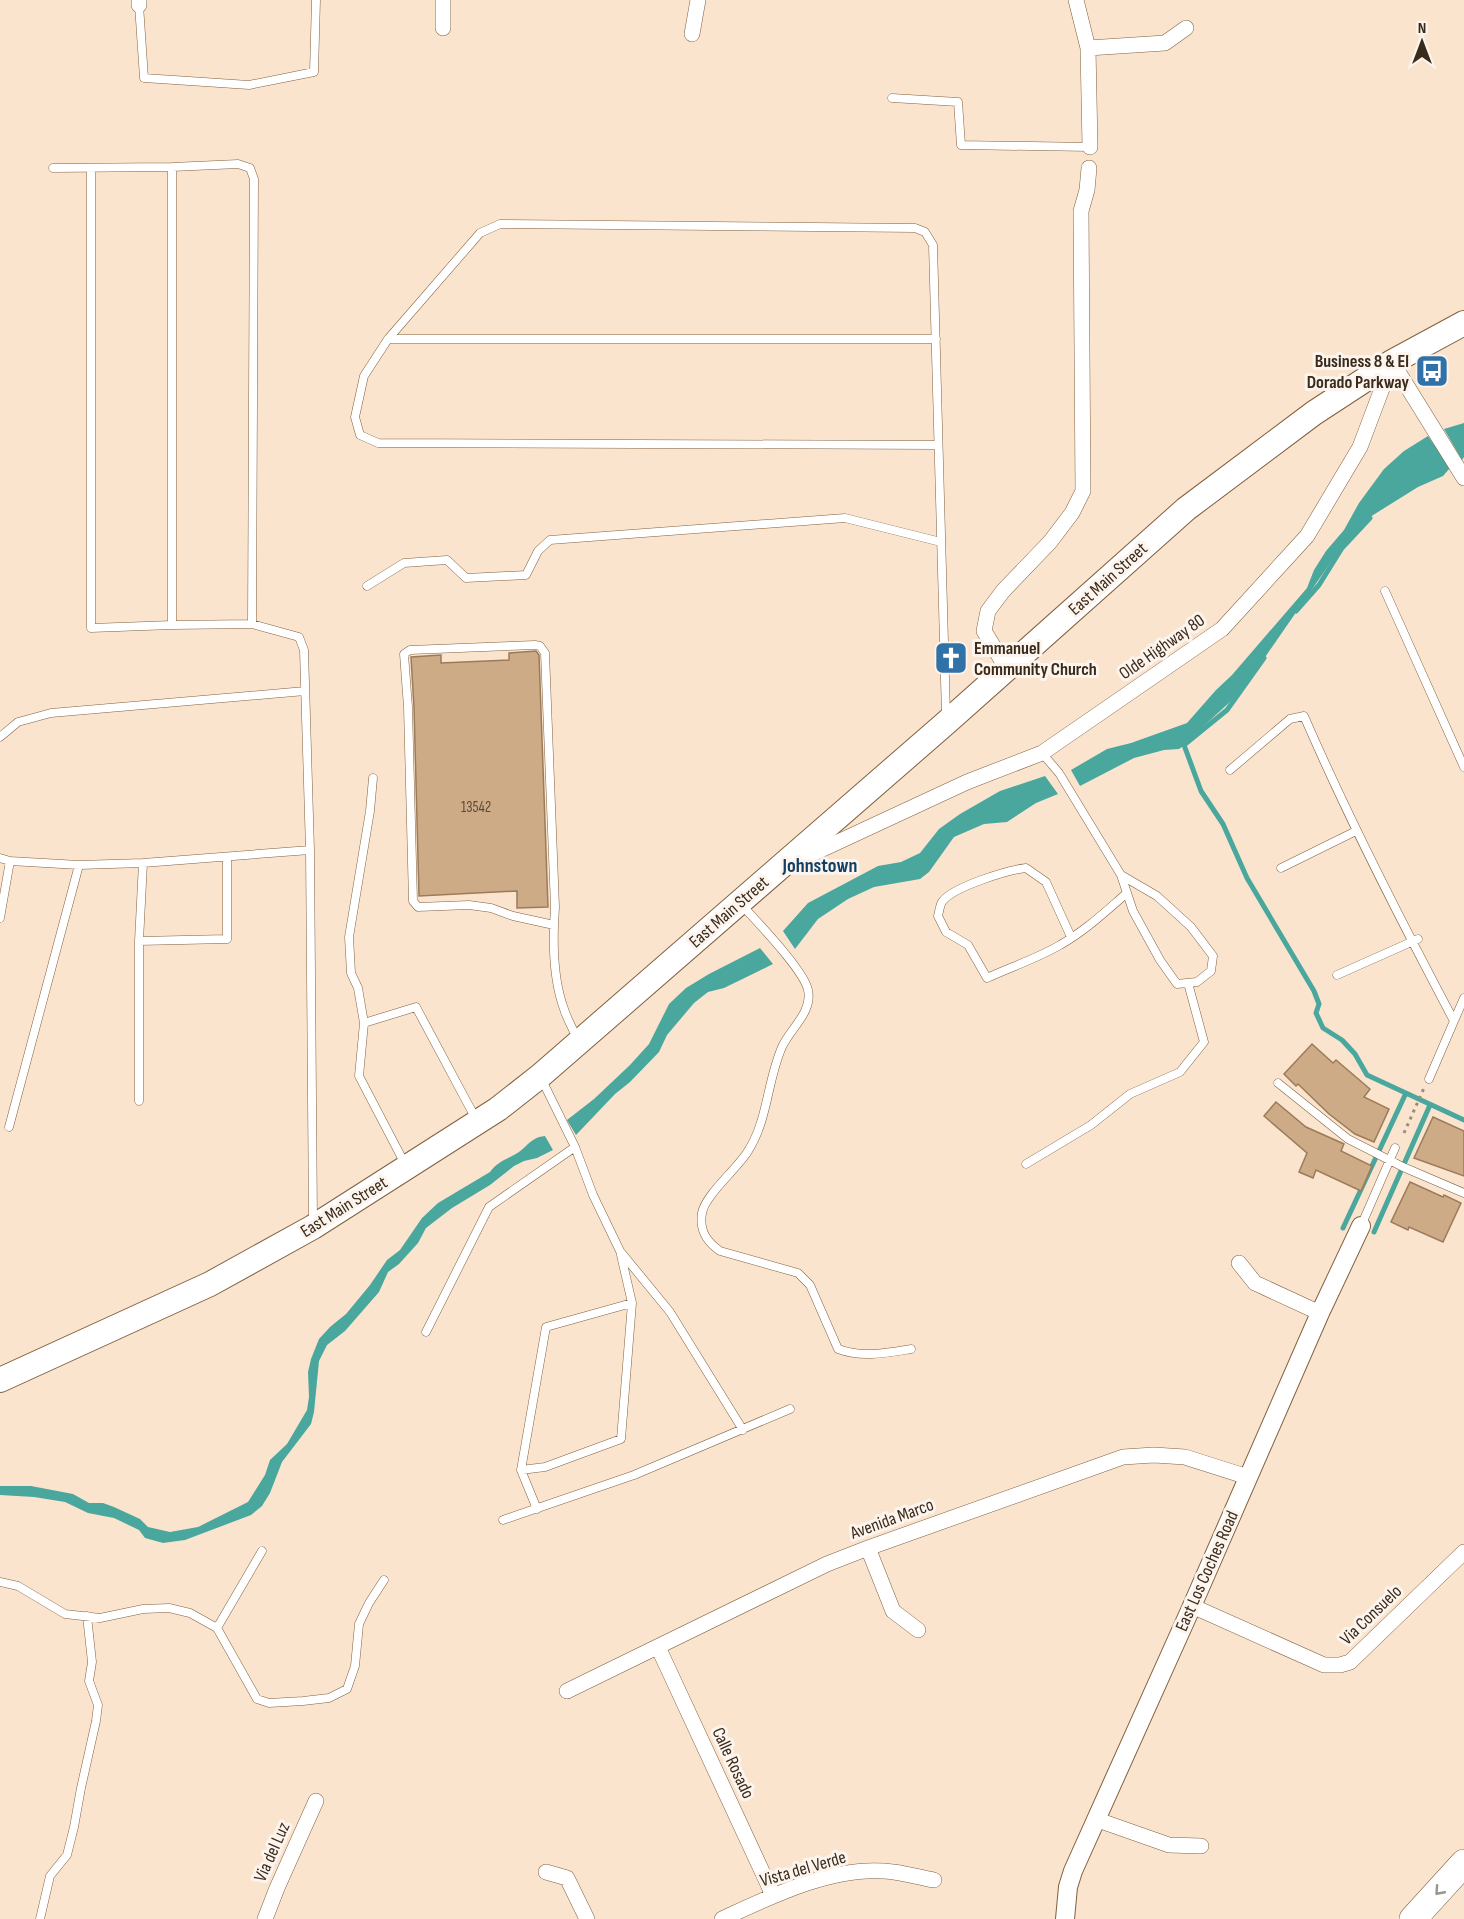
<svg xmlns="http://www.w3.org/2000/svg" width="1464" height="1919" font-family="'Sofia Sans Condensed',sans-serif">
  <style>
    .water { fill: #49a79e }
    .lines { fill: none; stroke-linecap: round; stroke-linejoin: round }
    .stream { stroke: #49a79e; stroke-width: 5 }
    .building { fill: #ceab87; stroke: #9c7b59; stroke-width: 1.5 }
    .service-casing { stroke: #816140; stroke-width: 9 }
    .minor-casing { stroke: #816140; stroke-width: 16 }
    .tertiary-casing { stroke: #816140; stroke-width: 20 }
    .primary-casing { stroke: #816140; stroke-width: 26 }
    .motorway-casing { stroke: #816140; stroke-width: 28 }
    .path { stroke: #9e8c79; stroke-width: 3; stroke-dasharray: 3 4.5; stroke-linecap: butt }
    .service { stroke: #fff; stroke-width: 8 }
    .minor { stroke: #fff; stroke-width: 15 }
    .tertiary { stroke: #fff; stroke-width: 18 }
    .primary { stroke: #fff; stroke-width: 24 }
    .motorway { stroke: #fff; stroke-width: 27 }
    .oneway { stroke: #9c958e }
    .labels { text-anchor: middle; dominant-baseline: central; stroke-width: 6; stroke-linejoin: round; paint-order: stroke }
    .number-label { font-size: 15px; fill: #5e4b37 }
    .poi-label { font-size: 18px; font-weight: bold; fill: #392b1c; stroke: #fcf4ed; text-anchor: end }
    .street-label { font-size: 18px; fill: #392b1c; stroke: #fcf4ed }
    .neighbourhood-label { font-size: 20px; font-weight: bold; fill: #124065; stroke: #fcf4ed }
  </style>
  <rect width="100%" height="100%" fill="#fae4ce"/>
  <path class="water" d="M1464,423V457L1462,460L1444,429Z
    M1428,436L1450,468L1443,476L1418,487L1370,517L1335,556L1261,663L1233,699L1205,725L1193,739L1179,749L1164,750L1134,758L1080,786L1071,770L1107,749L1131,743L1187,723L1216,690L1232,675L1307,588L1314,570L1326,551L1344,530L1359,503L1384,469L1404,451Z
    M1045,776L1058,794L1036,803L1007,822L984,824L954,837L929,872L920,879L874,887L848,899L818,919L795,949L783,931L808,903L878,866L901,862L920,853L939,829L960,814L1000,791Z
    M760,948L773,964L724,988L708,992L694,1003L667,1035L659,1052L630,1082L615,1094L576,1135L567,1120L594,1099L630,1065L649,1044L669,1004L686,988L709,974Z
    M539,1137L545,1136L553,1150L537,1158L524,1161L514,1166L490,1185L452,1208L426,1228L418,1243L399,1264L388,1272L379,1292L345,1331L327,1345L319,1361L314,1412L311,1424L282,1462L270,1493L262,1506L251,1515L185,1540L163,1543L145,1538L139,1530L114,1518L88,1513L65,1502L34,1497L0,1495V1486H31L73,1494L89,1503H103L114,1507L140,1519L148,1527L170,1532L198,1527L248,1502L265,1475L270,1460L287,1444L307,1410L309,1397L308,1372L311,1359L319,1339L330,1327L346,1314L370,1285L387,1260L400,1250L422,1218L438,1203L490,1172C498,1161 508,1159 519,1152C527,1146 529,1141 539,1137Z"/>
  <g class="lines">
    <path class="stream" d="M1296,611L1319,585L1342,548L1370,518
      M1264,658L1227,710L1184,745L1201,791L1223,824L1247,878L1314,991L1319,1004L1316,1013L1323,1028L1342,1040L1355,1054L1367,1075L1464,1120
      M1343,1228L1406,1093
      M1374,1232L1430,1105"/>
  </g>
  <path class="building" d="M536,651L539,655L548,907L517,908V891L419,896L414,707L411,657L441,655V663L509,660V653Z
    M1312,1044L1333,1063L1336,1060L1370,1089L1364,1097L1389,1109L1374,1142L1355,1134L1329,1114L1298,1084L1296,1086L1284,1074Z
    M1276,1102L1306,1127L1344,1144L1341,1151L1372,1166L1361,1191L1316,1170L1313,1178L1299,1172L1307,1153L1264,1116Z
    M1433,1117L1464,1131V1176L1414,1158Z
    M1410,1182L1443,1197L1444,1195L1461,1203L1443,1242L1409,1227L1408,1230L1391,1222Z"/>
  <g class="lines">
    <defs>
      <path id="service" d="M139,5L144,78L249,85L314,72L316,0
        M892,98L958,102L961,145L1090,147
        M172,167V625
        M53,168L172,167L238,164L250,168L254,179L252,624
        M91,168V628L172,625L252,624L299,637L304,650L310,850L313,1222
        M388,339H936
        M938,445L378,443L360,435L355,417L364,376L388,339L480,233L500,224L915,228L925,232L933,245L946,715
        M367,586L404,563L447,560L466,578L526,575L538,551L550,540L845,518L941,542
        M1385,591L1464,767
        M0,737L18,722L51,713L305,691
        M1042,753L1059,773L1121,875L1157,896L1191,927L1213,956L1211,971L1197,982L1177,984L1160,960L1133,911L1121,875
        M1230,770L1290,719L1304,716C1349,820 1401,921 1454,1021L1429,1079
        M0,858L10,861L79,865L143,863L310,850
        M1281,868L1356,831
        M741,904C756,921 804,970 808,990C813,1012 790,1029 782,1047C767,1081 768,1120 748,1151C738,1168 705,1195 702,1213C699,1231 707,1242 720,1251L798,1273L810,1285L838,1349C862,1358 886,1353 911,1349
        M0,918L10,861
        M554,925L555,907L545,653L540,646L535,645L410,650L404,654L408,707L413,901L418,907L469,905L491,908L513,916L554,925C553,953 554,982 564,1009C567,1019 573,1029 577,1038
        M1071,937L1046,882L1026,868C1008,870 952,887 942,902C940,905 939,912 938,916L946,932L968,945L987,978C1011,967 1038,958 1060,945C1085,931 1106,911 1127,893
        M139,941L227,939V857
        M1337,975L1418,939
        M1454,1021L1464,998
        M364,1023L358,988L351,973L349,937L370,811L373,778
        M541,1078L575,1147L593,1195L620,1251L670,1312L743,1430
        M1278,1083L1348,1139L1403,1167L1464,1193
        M139,1101V941L143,863
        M9,1127L79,865
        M405,1164L359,1076L364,1023L416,1007L477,1121
        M1026,1164L1091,1125L1130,1094L1180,1072L1204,1042L1188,983
        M1361,1226L1395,1148
        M426,1332L489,1207L575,1147
        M521,1470L545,1467L621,1439L632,1303
        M537,1509L521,1470L546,1327L632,1303L621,1255
        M503,1520L634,1475L790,1409
        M0,1582L18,1586L65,1614L100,1618L143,1609L169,1608L190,1613L217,1628L257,1699L269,1703L303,1701L329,1698L347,1689L355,1666L359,1624L369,1603L384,1580
        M217,1628L262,1551
        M40,1919L50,1876L67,1855L74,1827L81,1788L96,1721L98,1705L89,1681L92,1662L87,1616"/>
      <path id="minor" d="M1076,0L1088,48L1090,147
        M139,5V0
        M443,28V0
        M692,34L698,0
        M1088,48L1165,43L1186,28
        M1392,362L1464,478
        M1007,669L984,631L988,611L1003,591L1050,542L1072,513L1083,491L1081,211L1087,190L1089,168
        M797,861L967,782L1042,753L1222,629L1307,536L1360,447L1392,362
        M1239,1263L1255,1283L1320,1313
        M868,1548L893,1611L918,1630
        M1192,1606L1324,1665H1340L1350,1662L1464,1552
        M658,1647L773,1895
        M567,1691L827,1564L868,1548L1123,1457L1154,1455L1185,1457L1248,1477
        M1095,1819L1169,1845L1201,1846
        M546,1872L567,1878L587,1919
        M265,1919L277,1888L316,1801
        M722,1919C770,1897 830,1867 884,1871C901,1872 918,1877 934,1880"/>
      <path id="tertiary" d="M1065,1919L1068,1887L1073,1871L1192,1606L1320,1313L1361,1226"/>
      <path id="primary" d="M0,1380L210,1284L313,1227L498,1109L540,1076L947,722L1186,509L1314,413L1392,362L1464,323"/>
      <path id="motorway" d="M1413,1919L1464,1863"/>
    </defs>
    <use href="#service" class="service-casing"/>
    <use href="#minor" class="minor-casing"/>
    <use href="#tertiary" class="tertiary-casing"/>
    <use href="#primary" class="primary-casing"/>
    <use href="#motorway" class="motorway-casing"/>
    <path class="path" d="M1404,1133L1424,1088"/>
    <use href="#service" class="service"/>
    <use href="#minor" class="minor"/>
    <use href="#tertiary" class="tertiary"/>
    <use href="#primary" class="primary"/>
    <use href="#motorway" class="motorway"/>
  </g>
  <defs><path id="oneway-chevron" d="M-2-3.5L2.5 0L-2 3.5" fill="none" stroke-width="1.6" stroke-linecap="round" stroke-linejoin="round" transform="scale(1.5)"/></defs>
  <use class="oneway" href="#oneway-chevron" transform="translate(1439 1891) rotate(132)"/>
  <defs>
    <symbol id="bus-square" viewBox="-11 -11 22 22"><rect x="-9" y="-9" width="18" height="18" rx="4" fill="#3072a8" stroke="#fcf4ed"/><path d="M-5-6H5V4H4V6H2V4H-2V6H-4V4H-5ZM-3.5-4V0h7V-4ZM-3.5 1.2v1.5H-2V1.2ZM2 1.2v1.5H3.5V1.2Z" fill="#fff"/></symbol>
    <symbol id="church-square" viewBox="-11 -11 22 22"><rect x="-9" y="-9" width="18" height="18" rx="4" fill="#3072a8" stroke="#fcf4ed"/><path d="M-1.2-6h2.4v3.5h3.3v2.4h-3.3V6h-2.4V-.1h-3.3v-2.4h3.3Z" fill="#fff"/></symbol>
  </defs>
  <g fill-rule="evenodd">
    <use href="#bus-square" x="1413" y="352" width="38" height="38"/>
    <use href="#church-square" x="932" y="639" width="38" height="38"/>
  </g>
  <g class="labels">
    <g class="number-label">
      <text x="476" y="807">13542</text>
    </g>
    <g class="poi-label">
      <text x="1409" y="361">Business 8 &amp; El<tspan x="1409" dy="21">Dorado Parkway</tspan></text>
      <text x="974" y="648" text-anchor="start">Emmanuel<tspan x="974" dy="21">Community Church</tspan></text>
    </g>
    <g class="street-label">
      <text transform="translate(1108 579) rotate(-42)">East Main Street</text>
      <text transform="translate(1162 647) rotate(-35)">Olde Highway 80</text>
      <text transform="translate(729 912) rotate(-41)">East Main Street</text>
      <text transform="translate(344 1207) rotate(-32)">East Main Street</text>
      <text transform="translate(892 1519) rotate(-20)">Avenida Marco</text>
      <text transform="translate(1207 1571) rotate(-66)">East Los Coches Road</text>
      <text transform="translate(1371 1615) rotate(-44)">Via Consuelo</text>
      <text transform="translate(733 1763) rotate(65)">Calle Rosado</text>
      <text transform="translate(272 1852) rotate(-66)">Via del Luz</text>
      <text transform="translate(803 1869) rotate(-16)">Vista del Verde</text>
    </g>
    <g class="neighbourhood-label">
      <text x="820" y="866">Johnstown</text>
    </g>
  </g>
  <g transform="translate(1422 42)" stroke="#fcf4ed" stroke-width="4.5" paint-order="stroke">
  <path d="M0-4.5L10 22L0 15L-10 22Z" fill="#392b1c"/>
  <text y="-9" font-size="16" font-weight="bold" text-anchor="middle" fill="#392b1c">N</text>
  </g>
</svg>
